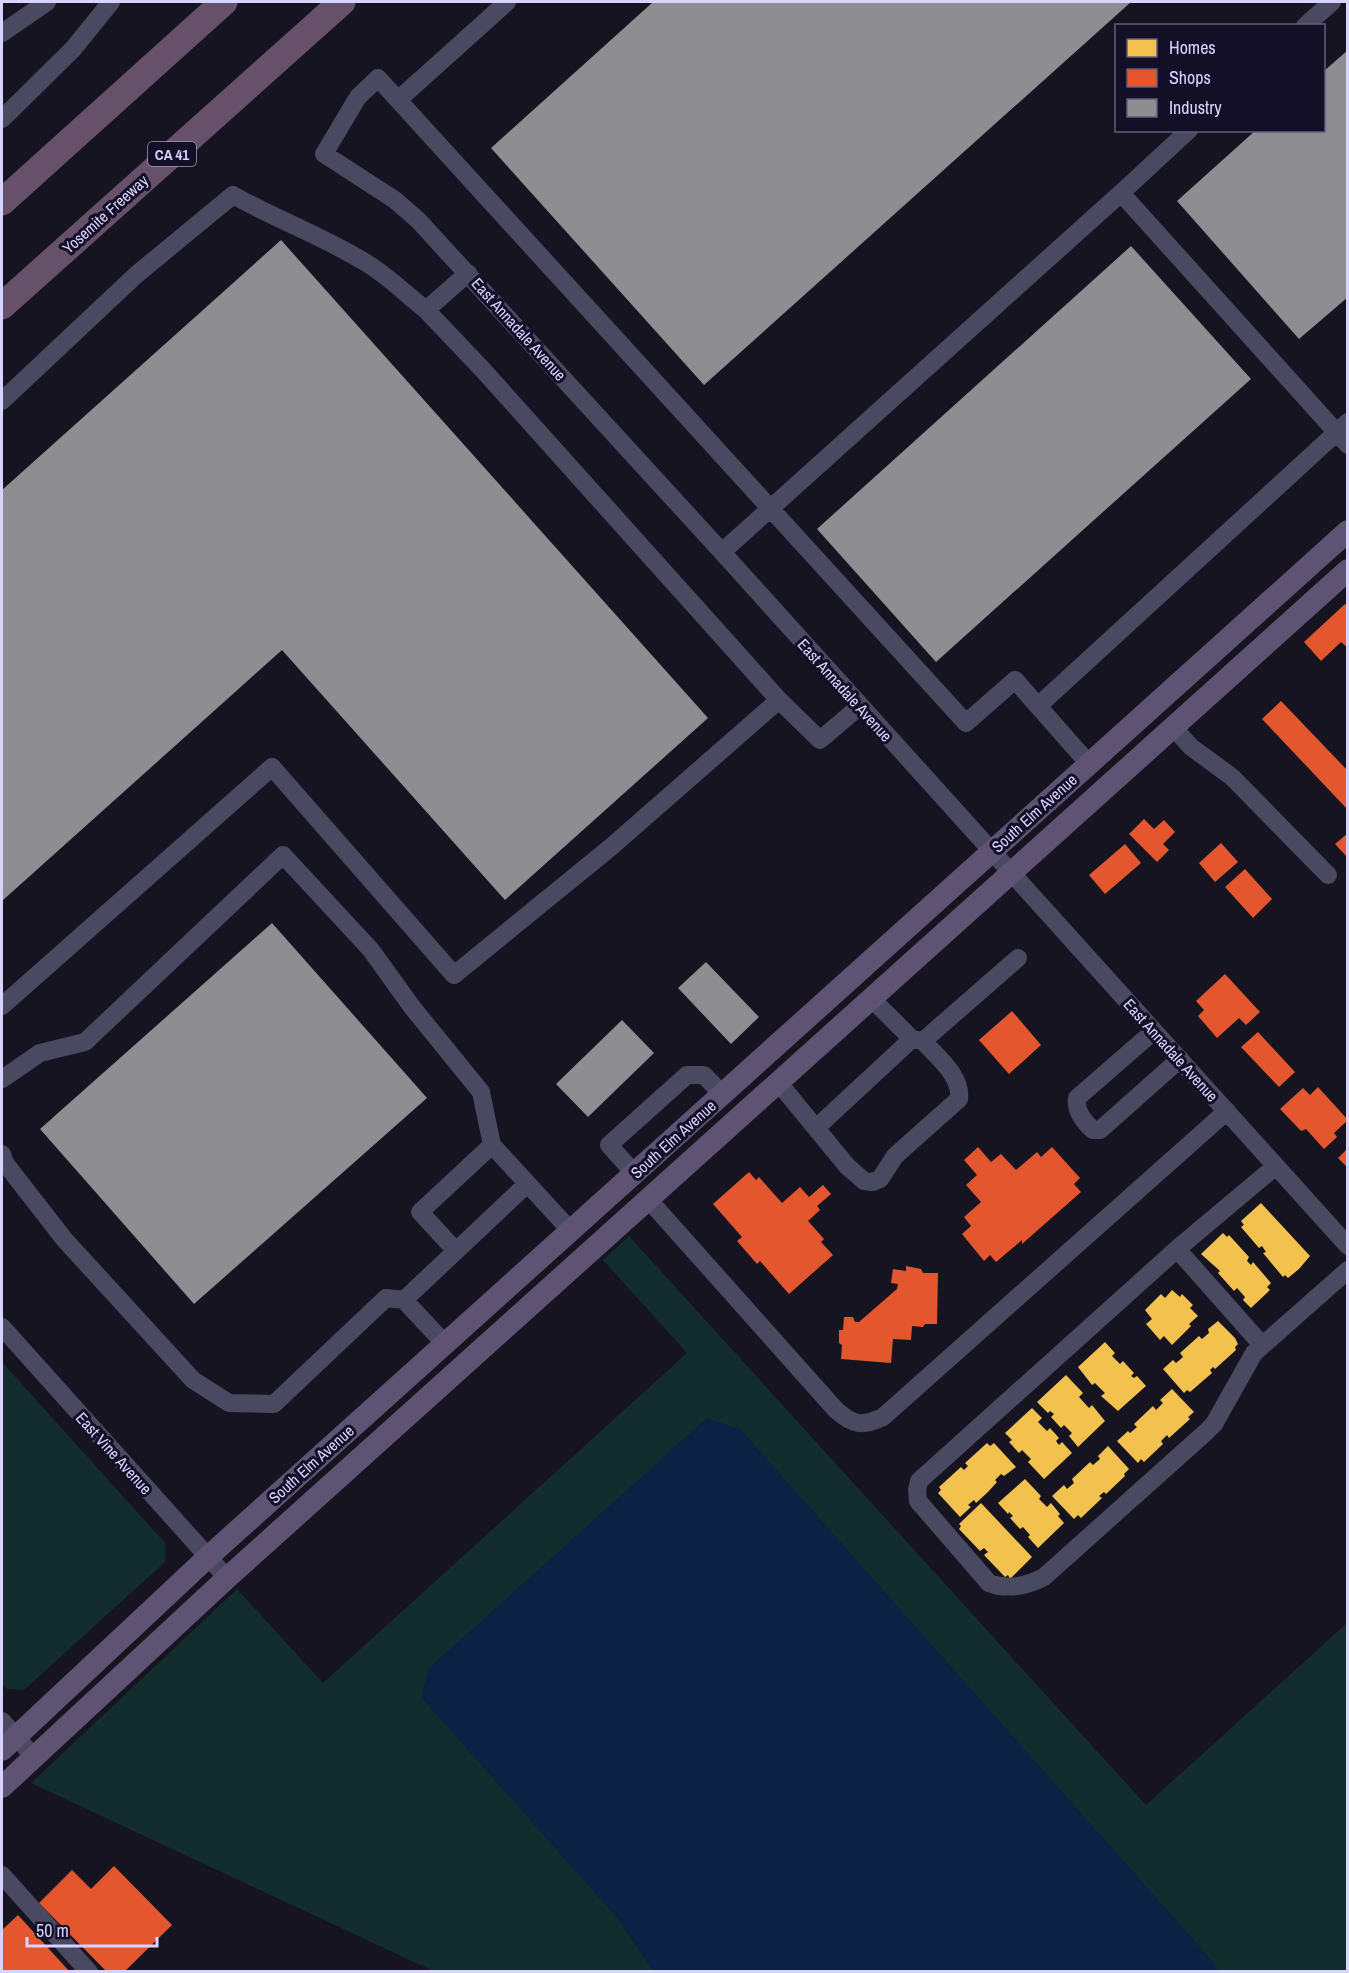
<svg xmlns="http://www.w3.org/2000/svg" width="1349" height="1973" font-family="'Archivo Narrow',sans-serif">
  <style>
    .green { fill: #132c2d }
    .water { fill: #0d2144 }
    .homes { fill: #f2c14e }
    .shops { fill: #e4572e }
    .industry { fill: #8d8d92 }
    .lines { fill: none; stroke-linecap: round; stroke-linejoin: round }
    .minor { stroke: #4a4962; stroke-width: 18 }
    .major { stroke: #5e5373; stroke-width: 22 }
    .highway { stroke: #67516a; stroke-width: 27 }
    .labels { text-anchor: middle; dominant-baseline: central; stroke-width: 6; stroke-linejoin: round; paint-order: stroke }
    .shield { fill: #130f26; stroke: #9e99be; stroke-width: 1.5 }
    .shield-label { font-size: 15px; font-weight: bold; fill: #d9d4ff }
    .street-label { font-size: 16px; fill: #d9d4ff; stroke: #130f26 }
  </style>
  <rect width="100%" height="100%" fill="#161421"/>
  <path class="green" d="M629,1236L1146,1805L1347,1623V1971H433L31,1783L237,1589L323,1683L687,1353L603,1260Z
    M2,1362L165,1543V1562L24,1690L7,1689L2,1683Z"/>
  <path class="water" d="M707,1418L740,1429L1216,1965L1218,1971H653L618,1919L421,1697L429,1668Z"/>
  <path class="homes" d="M1261,1203L1310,1256L1299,1269L1288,1278L1285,1275L1283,1277L1263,1253L1266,1252L1262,1246L1259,1248L1241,1227L1244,1225L1241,1221Z
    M1223,1233L1227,1237L1229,1235L1249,1257L1247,1261L1251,1265L1253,1262L1271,1283L1267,1287L1270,1290L1251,1308L1243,1300L1245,1297L1237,1288L1234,1291L1218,1273L1220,1271L1201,1254Z
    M1172,1290L1180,1297L1182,1294L1193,1305L1190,1308L1198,1316L1189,1324L1191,1326L1172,1345L1164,1336L1160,1340L1146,1324L1152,1319L1145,1310L1161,1294L1165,1298Z
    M1218,1321L1235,1338L1238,1344L1235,1347L1236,1350L1215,1369L1213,1367L1210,1370L1212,1373L1190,1392L1187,1390L1184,1393L1163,1369L1173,1360L1176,1363L1183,1357L1180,1353L1199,1336L1202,1339L1209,1333L1208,1329Z
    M1105,1342L1115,1353L1112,1356L1120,1364L1123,1361L1134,1373L1131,1376L1134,1378L1137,1376L1146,1386L1118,1411L1101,1396L1105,1393L1095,1383L1092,1385L1078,1367Z
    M1066,1375L1083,1393L1079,1397L1089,1408L1092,1405L1105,1421L1078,1447L1069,1436L1072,1433L1064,1425L1061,1428L1051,1417L1054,1414L1050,1411L1048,1413L1037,1402Z
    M1172,1389L1194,1412L1188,1417L1190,1419L1169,1438L1167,1435L1161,1441L1163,1444L1144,1462L1141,1459L1138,1463L1117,1441L1128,1431L1130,1433L1137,1427L1134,1424L1153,1406L1156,1410L1163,1403L1160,1400Z
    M1032,1408L1042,1418L1038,1422L1047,1431L1050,1428L1059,1438L1056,1441L1059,1445L1062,1442L1072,1453L1044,1479L1028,1462L1031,1459L1022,1450L1019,1453L1009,1442L1012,1440L1005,1433Z
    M987,1443L990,1446L994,1443L1016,1467L1004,1476L1001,1474L995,1480L997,1482L988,1492L976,1503L974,1500L968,1505L971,1507L960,1517L938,1493L941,1490L939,1487L961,1467L964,1470L968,1466L965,1463Z
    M1108,1446L1129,1469L1124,1474L1125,1476L1106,1494L1104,1492L1099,1496L1102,1498L1081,1518L1078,1515L1074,1519L1052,1496L1064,1485L1067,1489L1074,1483L1072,1479L1090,1462L1093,1465L1100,1459L1098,1456Z
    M1025,1479L1041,1496L1039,1499L1047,1507L1051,1503L1060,1514L1058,1516L1064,1523L1038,1548L1028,1537L1030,1535L1023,1527L1020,1529L1010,1518L1013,1516L1009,1512L1008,1514L998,1503Z
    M981,1503L1032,1557L1010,1579L1008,1575L1005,1577L984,1555L988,1552L984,1548L980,1551L959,1529L961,1526L959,1524Z"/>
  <path class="shops" d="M1345,604L1348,607V648L1341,642L1321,661L1304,642Z
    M1281,701L1348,771V810L1262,719Z
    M1144,819L1154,829L1164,820L1175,832L1163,844L1169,850L1157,862L1129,834Z
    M1348,833V858L1335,844Z
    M1221,843L1238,862L1215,882L1199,863Z
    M1125,844L1141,863L1105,894L1089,875Z
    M1245,869L1272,899L1253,918L1225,887Z
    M1225,974L1260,1012L1246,1025L1239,1018L1217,1038L1198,1016L1204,1010L1196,1001Z
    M1012,1011L1041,1045L1009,1074L979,1040Z
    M1258,1032L1295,1072L1279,1087L1241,1047Z
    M1318,1087L1348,1120L1334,1133L1337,1137L1324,1149L1306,1129L1301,1131L1280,1109L1303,1088L1310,1095Z
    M978,1147L991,1162L1001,1154L1016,1170L1037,1152L1041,1157L1052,1147L1080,1178L1074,1184L1081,1192L1022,1244V1240L996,1262L990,1255L984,1261L962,1234L971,1226L964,1217L981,1202L966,1185L977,1175L964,1160Z
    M1348,1148V1168L1338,1158Z
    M749,1172L756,1180L759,1177L782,1203L800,1187L809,1197L823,1185L831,1194L817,1206L820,1210L808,1221L824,1239L821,1242L833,1255L789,1294L760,1261L757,1264L737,1241L742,1237L713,1204Z
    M906,1266L921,1269L923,1273H938L937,1324H925L923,1327L912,1326L911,1340L893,1339L891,1363L841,1359L842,1345L839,1343V1330H843L844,1317H853L855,1322H859L897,1289L898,1284L891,1283L893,1269L906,1271Z
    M114,1866L172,1925L124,1972H107L39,1903L72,1870L91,1889Z
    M18,1915L70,1972H2V1930Z"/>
  <path class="industry" d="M653,2H1131L704,385L491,148Z
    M1348,50V297L1299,339L1177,201L1256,130H1324V71Z
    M281,240L708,718L505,900L282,650L2,901V490Z
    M1131,246L1251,379L936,662L817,529Z
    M272,923L427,1098L194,1304L40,1129Z
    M706,962L759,1017L731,1044L678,988Z
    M622,1020L654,1053L588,1117L556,1084Z"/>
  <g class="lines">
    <path class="minor" d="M1305,26L1332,2
      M2,33L47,2
      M398,100L507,2
      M2,119L73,49L111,2
      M1121,193L1189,130
      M2,401L136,275L233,195C277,220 325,237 368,264C389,277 407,295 426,310L468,273
      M722,552L1121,193L1348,445
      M779,700L820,740L860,706
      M1038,706L1348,422
      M1173,727L1191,747L1232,777L1328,875
      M1089,764L1015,680L966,723L378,78L358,97L324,154L395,200L418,220L722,552L1348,1246
      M2,1006L272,767L454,975L611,847L779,700L483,370L426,310
      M1154,1031L1077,1098C1075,1111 1083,1121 1093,1130H1100L1180,1059
      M923,1041L1018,958
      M2,1079L40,1053L85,1042L283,855L371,950L412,1007L481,1092L492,1145L571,1231
      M778,1082L847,1166L864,1181L873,1182L880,1179L895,1156L959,1099C962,1076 937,1057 923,1041L912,1039L871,998
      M816,1128L912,1039
      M2,1154L5,1163L64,1239L193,1380L229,1403L274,1404L386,1298L404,1300L527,1184
      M1276,1166L1177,1249L919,1481L917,1490L918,1501L989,1583C1007,1590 1027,1586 1044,1577L1206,1432L1214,1424L1254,1353L1348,1270
      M634,1173L609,1145L687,1075H704L722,1094
      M648,1199L836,1410C853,1425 862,1427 883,1417L1227,1111
      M1177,1249L1262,1345
      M456,1251L420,1212L492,1145
      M404,1300L445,1344
      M2,1327L227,1578
      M2,1721L34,1757
      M2,1875L89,1972"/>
    <path class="major" d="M2,1750L208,1557L1348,531
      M2,1787L227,1578L1348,570"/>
    <path class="highway" d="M2,202L224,2
      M2,306L342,2"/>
  </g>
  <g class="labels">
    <rect class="shield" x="148" y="142" width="48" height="24" rx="4.5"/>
    <g class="shield-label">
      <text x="172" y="154">CA 41</text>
    </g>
    <g class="street-label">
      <text transform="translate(105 214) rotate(-42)">Yosemite Freeway</text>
      <text transform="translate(519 329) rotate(48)">East Annadale Avenue</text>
      <text transform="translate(845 690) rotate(48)">East Annadale Avenue</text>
      <text transform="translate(1034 813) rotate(-42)">South Elm Avenue</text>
      <text transform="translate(1171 1050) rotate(48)">East Annadale Avenue</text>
      <text transform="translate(673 1139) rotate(-42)">South Elm Avenue</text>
      <text transform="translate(114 1453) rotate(48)">East Vine Avenue</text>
      <text transform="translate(311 1464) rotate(-42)">South Elm Avenue</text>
    </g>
  </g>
  <rect width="1349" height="1973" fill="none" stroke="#d9d4ff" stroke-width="6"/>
  <rect x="1115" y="24" width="210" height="108" fill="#130f26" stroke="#625e7d" stroke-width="1.5"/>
  <rect x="1127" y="39" width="30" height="18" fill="#f2c14e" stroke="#625e7d" stroke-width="1.5"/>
  <text x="1169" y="54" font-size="18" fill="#d9d4ff">Homes</text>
  <rect x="1127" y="69" width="30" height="18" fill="#e4572e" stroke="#625e7d" stroke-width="1.5"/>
  <text x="1169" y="84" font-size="18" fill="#d9d4ff">Shops</text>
  <rect x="1127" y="99" width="30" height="18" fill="#8d8d92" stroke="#625e7d" stroke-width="1.5"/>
  <text x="1169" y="114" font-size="18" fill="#d9d4ff">Industry</text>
  <path d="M27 1937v9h130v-9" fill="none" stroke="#d9d4ff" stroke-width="3"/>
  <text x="36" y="1937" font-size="18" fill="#d9d4ff" stroke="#130f26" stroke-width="4.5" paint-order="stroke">50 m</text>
</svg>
